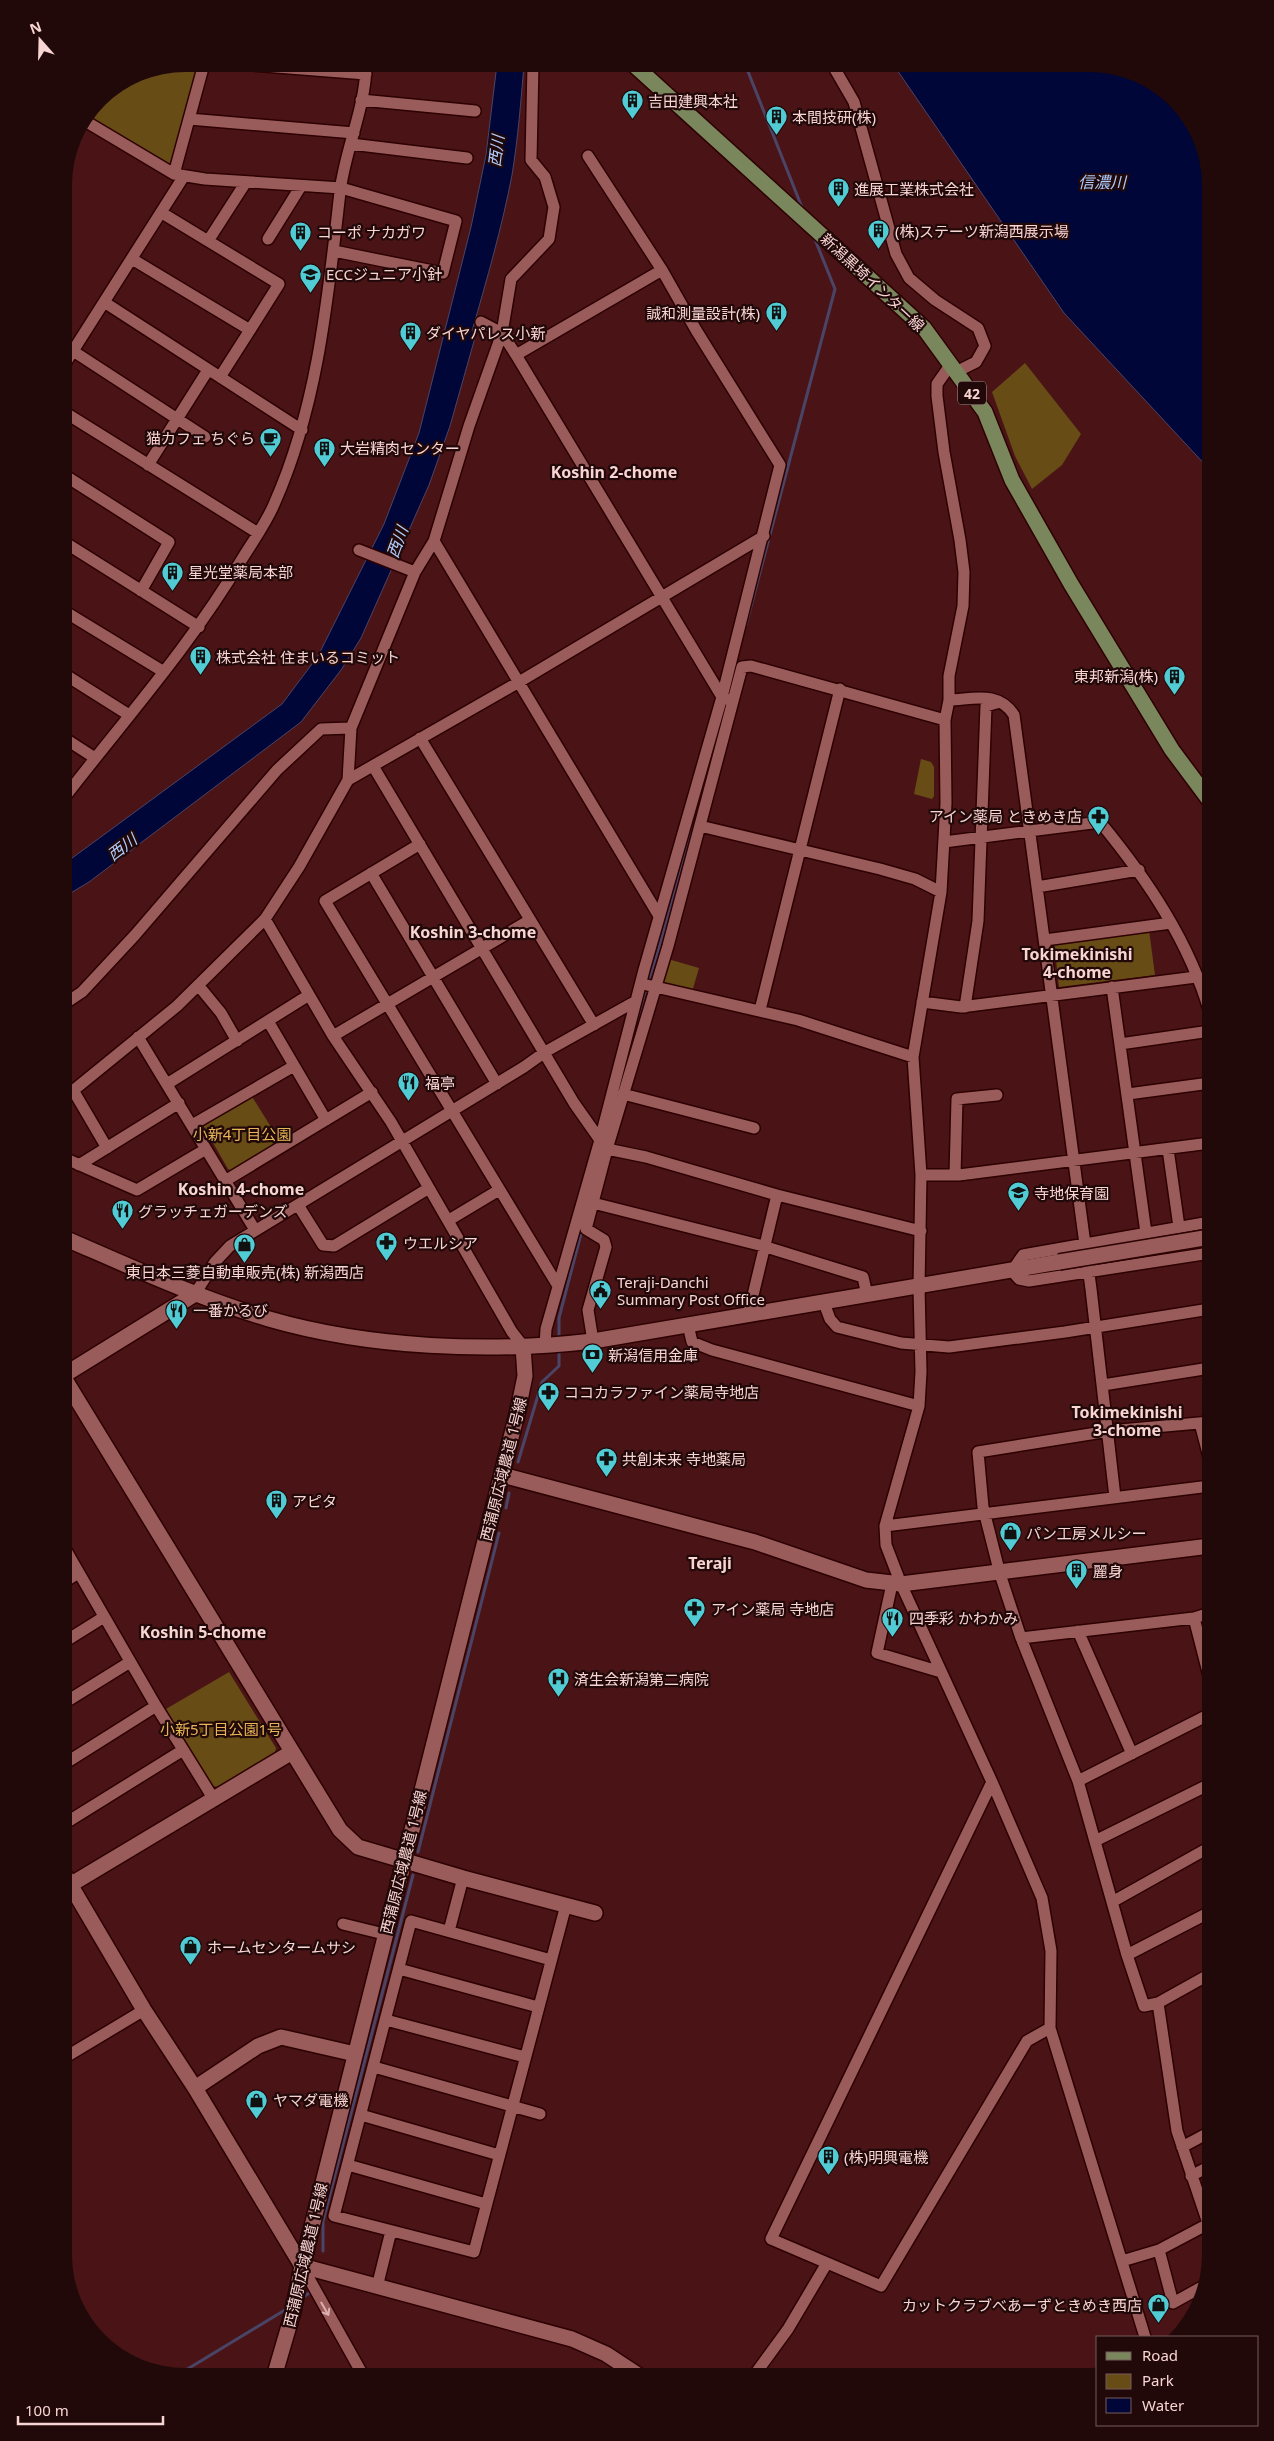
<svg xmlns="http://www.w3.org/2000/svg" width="1274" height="2441" font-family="'Noto Sans','Noto Sans JP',sans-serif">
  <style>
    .green { fill: #674c15 }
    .water { fill: #000637; stroke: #4a4466 }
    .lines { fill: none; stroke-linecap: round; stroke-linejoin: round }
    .stream { stroke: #4a4466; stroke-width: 3 }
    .minor-casing { stroke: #2d0002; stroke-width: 14 }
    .tertiary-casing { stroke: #2d0002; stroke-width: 18 }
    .primary-casing { stroke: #2d0002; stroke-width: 18 }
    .minor { stroke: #9a5c5b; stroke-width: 11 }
    .tertiary { stroke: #9a5c5b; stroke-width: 15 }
    .primary { stroke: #7a865c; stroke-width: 15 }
    .tertiary-bridge-casing { stroke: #2d0002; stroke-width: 18; stroke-linecap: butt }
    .tertiary-bridge { stroke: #9a5c5b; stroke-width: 15 }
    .oneway { stroke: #dcb0ae }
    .labels { text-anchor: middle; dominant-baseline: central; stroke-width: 4.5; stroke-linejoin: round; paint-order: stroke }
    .shield { fill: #21090a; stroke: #b89796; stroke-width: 1 }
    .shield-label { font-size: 14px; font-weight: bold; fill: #f8d4d2 }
    .poi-label { font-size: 15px; fill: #f8d4d2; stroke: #21090a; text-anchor: start }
    .street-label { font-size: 15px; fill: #f8d4d2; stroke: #21090a }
    .park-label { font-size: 15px; fill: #e8b657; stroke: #21090a }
    .water-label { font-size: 16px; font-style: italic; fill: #b0ccfe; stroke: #21090a }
    .neighbourhood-label { font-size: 16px; font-weight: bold; fill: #f8d4d2; stroke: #21090a }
  </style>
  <rect width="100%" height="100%" fill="#4a1416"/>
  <path class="green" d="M185,64H199L172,167L88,116L100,99L139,73Z
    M1025,363L1081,434L1062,465L1032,489L1015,456L992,392Z
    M921,759L931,762L934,767V796L932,799L914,794Z
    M1149,930L1155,975L1059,987L1054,942Z
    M668,959L699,968L692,992L661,983Z
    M251,1095L281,1143L233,1171L228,1169L204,1127V1123Z
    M229,1672L276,1748L275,1753L218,1787L213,1786L166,1709Z"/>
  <path class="water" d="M497,64H524C521,101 518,138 512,175C502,227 487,279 472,331L476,334L450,426L429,485L361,638L341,670L301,722L89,882L64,897V864L282,704L318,656L384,524L419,433L471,227L486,155Z
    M893,64H1097L1162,89L1201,139L1210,185V470L1064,313Z"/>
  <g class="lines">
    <path class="stream" d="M745,64L803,210
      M746,625L835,289L814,237
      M648,982L659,948L715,743
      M622,1076L646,988
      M559,1340V1318L582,1230
      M518,1462L542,1382L559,1366V1349
      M506,1508L509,1493
      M418,1852L499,1533
      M323,2251V2221L413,1875
      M305,2296L309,2293
      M176,2376L285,2310"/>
    <defs>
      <path id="minor" d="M239,64L366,74
        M832,64L854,102L896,254L909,278L935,300L978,328L985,346L976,362L956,372
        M361,100L475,111
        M189,119L354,133
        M85,121L174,174L205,179L341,188L456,221L443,273L334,251
        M351,144L467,158
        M174,174L204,64
        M268,239L301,186
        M208,241L246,182
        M132,259L250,330L279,284L162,213
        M104,302L302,430
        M481,322L502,333L516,355L722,697L726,699
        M73,351L205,437
        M516,355L662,270
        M951,364L937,384V396L944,452L960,540L964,572L963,606L949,676V700L945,720L946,803L941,892L913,1057L921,1175L919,1287L921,1372L919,1406L885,1526L886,1545L901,1584L992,1782L1042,1898L1051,1951L1050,2028L1145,2337
        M64,365L184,176
        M220,377L250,330
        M64,412L258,533
        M148,465L208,370
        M64,475L169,542L141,591
        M434,541L659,916
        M64,542L199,627
        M359,550L415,572
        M64,611L164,672
        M64,674L129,715
        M949,700C975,699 998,691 1014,715L1091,1289L1115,1497
        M64,738L95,758
        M420,738L594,1025
        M373,766L574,1103L600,1140
        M348,780L519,682L764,536
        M64,798C125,719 191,645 242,559C253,541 267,522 275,502C318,405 328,296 340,192C345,149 366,107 366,64
        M700,826L880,869L915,879L941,892
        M944,842L1100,822C1147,879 1189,941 1210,1013
        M420,844L325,901L558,1286
        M371,873L497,1084
        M1037,887L1139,870
        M265,919L333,1036L391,1122L512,1332L523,1346
        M1045,940L1171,923
        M198,985L221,1013L237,1041
        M647,985L798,1020L913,1057
        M1112,987L1146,1233
        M922,1002L961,1007L1196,977
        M64,1004L82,992L135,935L277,770L321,729L351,728
        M965,1007L978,921L986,706L1000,702
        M760,1010L840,689
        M268,1021L326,1120
        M333,1036L530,920
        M138,1037L255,1230
        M1120,1044L1210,1031
        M167,1084L309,995
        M73,1090L107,1148
        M623,1094L754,1128
        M1128,1094L1210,1083
        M64,1098L177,1006L265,919L299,867L348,780L351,728L415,572L434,541L469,426L502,333L511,279L549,239L554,207L545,177L531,160L533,64
        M192,1125L294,1066
        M1168,1149L1179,1227
        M64,1158L137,1190L206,1149
        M79,1165L179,1103
        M921,1175H959L1210,1143
        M955,1175L957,1099L997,1095
        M225,1181L372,1092
        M593,1203L763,1246L863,1277L867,1295
        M298,1205L323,1245L334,1246L429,1188
        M449,1220L499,1190
        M921,1231L777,1195L646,1157L607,1149L668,946L742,667L751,666L945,720
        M1210,1253L1029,1281L1019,1279L1012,1271L1023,1255L1210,1222
        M195,1294L215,1262L230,1246L524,1067L545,1052L636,1001
        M824,1303L830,1319L837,1327L901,1343L949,1347L1065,1332L1210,1309
        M748,1316L777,1195
        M688,1325L692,1342L712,1350L919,1406
        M593,1341L588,1310L606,1247L604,1240L586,1229L607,1149
        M545,1346L546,1329L600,1140L644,970L722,697L780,465L696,330L662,270L588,156
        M1103,1385L1210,1368
        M1200,1423L1210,1461
        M885,1526L1210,1486
        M64,1547L156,1706L213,1798
        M64,1582L78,1573
        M892,1584L877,1653L941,1672
        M1194,1618L1210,1680
        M1078,1631L1132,1754
        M1021,1638L1194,1618L1210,1613
        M64,1642L104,1617
        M64,1703L130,1662
        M64,1764L156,1706
        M1078,1781L1210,1714
        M992,1782L771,2239L881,2286L1027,2041L1050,2028
        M64,1824L183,1750
        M1095,1841L1210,1784
        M1112,1902L1210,1847
        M343,1924L384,1934
        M449,1931L463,1878
        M1127,1955L1210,1912
        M551,1960L411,1921L334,2216L474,2252L566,1905
        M399,1969L538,2007
        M1210,1974L1158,2003L1144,2006L1127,1955L1078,1781L1021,1638L1000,1574L983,1507L978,1452L1109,1431L1210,1422
        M1158,2003L1177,2131L1210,2229
        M386,2020L525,2057
        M64,2058L144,2010
        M374,2067L540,2114
        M361,2115L499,2155
        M1182,2147L1210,2132
        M348,2165L486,2204
        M1191,2176L1210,2166
        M1159,2250L1173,2303L1200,2288
        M1122,2261L1159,2250L1210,2223
        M302,2266L364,2377
        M377,2287L391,2231
        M753,2377L788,2329L827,2263"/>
      <path id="tertiary" d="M64,1238C131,1267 198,1298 269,1319C369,1348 490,1353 593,1341L1059,1262
        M64,1375L195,1294
        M64,1378L340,1830L358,1847L463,1878L595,1913
        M502,1475L755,1542L866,1580L901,1584L1210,1546
        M64,1874L144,2010L195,2088L302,2266L572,2339L606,2354L641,2377
        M70,1885L292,1752
        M195,2088L258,2046L281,2037L355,2054
        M274,2377L293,2312L302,2266L518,1410L525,1376L523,1346"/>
      <path id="primary" d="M633,64L924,328L985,412L1012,480L1071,584L1172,750L1210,801"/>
    </defs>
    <use href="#minor" class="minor-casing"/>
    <use href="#tertiary" class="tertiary-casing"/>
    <use href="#primary" class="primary-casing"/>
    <use href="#minor" class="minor"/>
    <use href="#tertiary" class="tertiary"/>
    <use href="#primary" class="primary"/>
    <defs>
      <path id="tertiary-bridge" d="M1059,1262L1210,1237"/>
    </defs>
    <use href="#tertiary-bridge" class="tertiary-bridge-casing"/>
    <use href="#tertiary-bridge" class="tertiary-bridge"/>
  </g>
  <defs><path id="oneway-shaft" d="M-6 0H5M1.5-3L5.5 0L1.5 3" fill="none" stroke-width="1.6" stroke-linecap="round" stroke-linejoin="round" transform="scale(1.25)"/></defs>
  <use class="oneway" href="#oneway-shaft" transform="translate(325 2309) rotate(60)"/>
  <defs>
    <symbol id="building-pin" viewBox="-11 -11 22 30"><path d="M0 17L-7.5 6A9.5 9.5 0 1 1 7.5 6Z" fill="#51ccd4" stroke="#21090a"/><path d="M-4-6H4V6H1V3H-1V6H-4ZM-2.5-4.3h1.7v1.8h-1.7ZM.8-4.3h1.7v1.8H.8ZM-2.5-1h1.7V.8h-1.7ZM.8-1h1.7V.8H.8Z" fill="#111"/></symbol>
    <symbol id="school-pin" viewBox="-11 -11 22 30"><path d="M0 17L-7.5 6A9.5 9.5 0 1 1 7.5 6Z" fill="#51ccd4" stroke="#21090a"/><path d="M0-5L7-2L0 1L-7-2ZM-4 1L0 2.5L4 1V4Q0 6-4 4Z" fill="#111"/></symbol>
    <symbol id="cafe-pin" viewBox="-11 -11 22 30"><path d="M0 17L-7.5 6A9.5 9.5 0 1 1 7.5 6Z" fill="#51ccd4" stroke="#21090a"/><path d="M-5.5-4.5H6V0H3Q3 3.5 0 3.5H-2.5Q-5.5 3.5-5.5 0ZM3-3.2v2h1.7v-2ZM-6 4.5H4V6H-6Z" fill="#111"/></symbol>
    <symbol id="pharmacy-pin" viewBox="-11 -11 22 30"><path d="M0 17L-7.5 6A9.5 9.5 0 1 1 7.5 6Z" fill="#51ccd4" stroke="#21090a"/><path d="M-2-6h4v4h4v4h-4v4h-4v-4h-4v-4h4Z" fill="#111"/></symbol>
    <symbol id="restaurant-pin" viewBox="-11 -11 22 30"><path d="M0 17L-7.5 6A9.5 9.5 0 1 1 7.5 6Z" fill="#51ccd4" stroke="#21090a"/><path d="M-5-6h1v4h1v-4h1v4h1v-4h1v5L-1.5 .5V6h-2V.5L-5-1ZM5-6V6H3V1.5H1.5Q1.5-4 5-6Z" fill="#111"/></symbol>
    <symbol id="shop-pin" viewBox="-11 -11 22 30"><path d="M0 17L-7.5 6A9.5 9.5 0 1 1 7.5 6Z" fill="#51ccd4" stroke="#21090a"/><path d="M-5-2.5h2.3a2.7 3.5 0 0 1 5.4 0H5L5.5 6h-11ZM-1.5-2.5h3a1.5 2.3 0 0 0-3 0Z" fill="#111"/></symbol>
    <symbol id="civic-pin" viewBox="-11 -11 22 30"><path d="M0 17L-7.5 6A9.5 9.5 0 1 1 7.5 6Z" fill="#51ccd4" stroke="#21090a"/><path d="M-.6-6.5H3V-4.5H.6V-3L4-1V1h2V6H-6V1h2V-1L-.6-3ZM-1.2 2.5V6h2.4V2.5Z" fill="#111"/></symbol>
    <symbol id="bank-pin" viewBox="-11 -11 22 30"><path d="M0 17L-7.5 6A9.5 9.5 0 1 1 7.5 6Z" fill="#51ccd4" stroke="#21090a"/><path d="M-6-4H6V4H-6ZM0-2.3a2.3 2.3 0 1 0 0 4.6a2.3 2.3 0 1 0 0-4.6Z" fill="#111"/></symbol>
    <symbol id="hospital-pin" viewBox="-11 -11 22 30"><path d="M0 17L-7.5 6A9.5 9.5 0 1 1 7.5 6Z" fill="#51ccd4" stroke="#21090a"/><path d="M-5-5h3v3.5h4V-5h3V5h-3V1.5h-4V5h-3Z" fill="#111"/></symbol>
  </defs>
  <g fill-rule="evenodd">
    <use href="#building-pin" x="620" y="88" width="25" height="34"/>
    <use href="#building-pin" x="764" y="104" width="25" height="34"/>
    <use href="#building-pin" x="826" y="176" width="25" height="34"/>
    <use href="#building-pin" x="866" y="218" width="25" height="34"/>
    <use href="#building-pin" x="288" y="220" width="25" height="34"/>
    <use href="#school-pin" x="298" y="262" width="25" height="34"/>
    <use href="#building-pin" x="764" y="300" width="25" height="34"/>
    <use href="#building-pin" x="398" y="320" width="25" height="34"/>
    <use href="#cafe-pin" x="258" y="426" width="25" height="34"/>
    <use href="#building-pin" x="312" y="436" width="25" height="34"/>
    <use href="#building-pin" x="160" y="560" width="25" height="34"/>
    <use href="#building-pin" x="188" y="644" width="25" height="34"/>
    <use href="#building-pin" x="1162" y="664" width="25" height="34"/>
    <use href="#pharmacy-pin" x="1086" y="804" width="25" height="34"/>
    <use href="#restaurant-pin" x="396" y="1070" width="25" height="34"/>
    <use href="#school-pin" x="1006" y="1180" width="25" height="34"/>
    <use href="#restaurant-pin" x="110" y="1198" width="25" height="34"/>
    <use href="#pharmacy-pin" x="374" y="1230" width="25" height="34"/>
    <use href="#shop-pin" x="232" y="1232" width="25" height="34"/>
    <use href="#civic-pin" x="588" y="1278" width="25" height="34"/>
    <use href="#restaurant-pin" x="164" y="1298" width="25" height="34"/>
    <use href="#bank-pin" x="580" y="1342" width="25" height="34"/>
    <use href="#pharmacy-pin" x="536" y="1380" width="25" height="34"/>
    <use href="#pharmacy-pin" x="594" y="1446" width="25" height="34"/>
    <use href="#building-pin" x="264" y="1488" width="25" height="34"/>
    <use href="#shop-pin" x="998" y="1520" width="25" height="34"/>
    <use href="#building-pin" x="1064" y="1558" width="25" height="34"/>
    <use href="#pharmacy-pin" x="682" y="1596" width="25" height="34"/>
    <use href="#restaurant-pin" x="880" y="1606" width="25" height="34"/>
    <use href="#hospital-pin" x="546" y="1666" width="25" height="34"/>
    <use href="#shop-pin" x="178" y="1934" width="25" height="34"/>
    <use href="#shop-pin" x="244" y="2088" width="25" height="34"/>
    <use href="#building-pin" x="816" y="2144" width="25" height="34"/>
    <use href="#shop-pin" x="1146" y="2292" width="25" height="34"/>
  </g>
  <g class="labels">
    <rect class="shield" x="958" y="381.5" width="28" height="23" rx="4"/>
    <g class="shield-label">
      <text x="972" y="393">42</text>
    </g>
    <g class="poi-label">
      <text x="648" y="101">吉田建興本社</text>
      <text x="792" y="117">本間技研(株)</text>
      <text x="854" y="189">進展工業株式会社</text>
      <text x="895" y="231">(株)ステーツ新潟西展示場</text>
      <text x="317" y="232">コーポ ナカガワ</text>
      <text x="326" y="274">ECCジュニア小針</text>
      <text x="760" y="313" text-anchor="end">誠和測量設計(株)</text>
      <text x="426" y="333">ダイヤパレス小新</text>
      <text x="255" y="438" text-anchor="end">猫カフェ ちぐら</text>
      <text x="340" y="448">大岩精肉センター</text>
      <text x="188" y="572">星光堂薬局本部</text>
      <text x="216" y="657">株式会社 住まいるコミット</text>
      <text x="1158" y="676" text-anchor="end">東邦新潟(株)</text>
      <text x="1082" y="816" text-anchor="end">アイン薬局 ときめき店</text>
      <text x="425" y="1083">福亭</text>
      <text x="1034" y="1193">寺地保育園</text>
      <text x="138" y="1211">グラッチェガーデンズ</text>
      <text x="403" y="1243">ウエルシア</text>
      <text x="245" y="1272" text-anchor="middle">東日本三菱自動車販売(株) 新潟西店</text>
      <text x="617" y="1282">Teraji-Danchi<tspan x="617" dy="17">Summary Post Office</tspan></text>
      <text x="193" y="1310">一番かるび</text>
      <text x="608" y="1355">新潟信用金庫</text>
      <text x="564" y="1392">ココカラファイン薬局寺地店</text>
      <text x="622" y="1459">共創未来 寺地薬局</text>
      <text x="292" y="1501">アピタ</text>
      <text x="1026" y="1533">パン工房メルシー</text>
      <text x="1093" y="1571">麗身</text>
      <text x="711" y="1609">アイン薬局 寺地店</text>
      <text x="909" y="1618">四季彩 かわかみ</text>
      <text x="574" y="1679">済生会新潟第二病院</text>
      <text x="207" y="1947">ホームセンタームサシ</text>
      <text x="273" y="2100">ヤマダ電機</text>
      <text x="844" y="2157">(株)明興電機</text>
      <text x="1142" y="2305" text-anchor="end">カットクラブべあーずときめき西店</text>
    </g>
    <g class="street-label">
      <text transform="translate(873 282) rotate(43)">新潟黒埼インター線</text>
      <text transform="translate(503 1469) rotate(-76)">西蒲原広域農道 1号線</text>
      <text transform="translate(403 1862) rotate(-76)">西蒲原広域農道 1号線</text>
      <text transform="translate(305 2255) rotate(-77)">西蒲原広域農道 1号線</text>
    </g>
    <g class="park-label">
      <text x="242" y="1134">小新4丁目公園</text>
      <text x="221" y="1729">小新5丁目公園1号</text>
    </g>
    <g class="water-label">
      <text transform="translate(496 151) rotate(-83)">西川</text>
      <text x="1102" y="182">信濃川</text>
      <text transform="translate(397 542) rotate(-70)">西川</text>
      <text transform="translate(122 847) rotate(-37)">西川</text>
    </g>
    <g class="neighbourhood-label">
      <text x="614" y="472">Koshin 2-chome</text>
      <text x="473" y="932">Koshin 3-chome</text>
      <text x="1077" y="954">Tokimekinishi<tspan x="1077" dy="18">4-chome</tspan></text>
      <text x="241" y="1189">Koshin 4-chome</text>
      <text x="1127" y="1412">Tokimekinishi<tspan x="1127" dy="18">3-chome</tspan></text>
      <text x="710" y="1563">Teraji</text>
      <text x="203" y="1632">Koshin 5-chome</text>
    </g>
  </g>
  <path d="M0 0H1274V2441H0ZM185 72H1089A113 113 0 0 1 1202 185V2255A113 113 0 0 1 1089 2368H185A113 113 0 0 1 72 2255V185A113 113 0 0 1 185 72Z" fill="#21090a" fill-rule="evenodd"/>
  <rect x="1096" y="2336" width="162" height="90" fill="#21090a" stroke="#775a5a"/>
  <rect x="1106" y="2352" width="25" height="8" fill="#7a865c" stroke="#775a5a"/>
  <text x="1142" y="2361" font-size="15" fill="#f8d4d2">Road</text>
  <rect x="1106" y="2374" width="25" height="15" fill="#674c15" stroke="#775a5a"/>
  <text x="1142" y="2386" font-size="15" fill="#f8d4d2">Park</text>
  <rect x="1106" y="2398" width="25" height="15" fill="#000637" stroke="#775a5a"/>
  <text x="1142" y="2411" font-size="15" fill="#f8d4d2">Water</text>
  <g transform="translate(40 40) rotate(340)" stroke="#21090a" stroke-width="4" paint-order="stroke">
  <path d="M0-4L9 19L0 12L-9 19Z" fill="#f8d4d2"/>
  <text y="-8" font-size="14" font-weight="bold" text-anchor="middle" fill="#f8d4d2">N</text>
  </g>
  <path d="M18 2416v8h145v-8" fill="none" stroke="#f8d4d2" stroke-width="2.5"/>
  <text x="25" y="2416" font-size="15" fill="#f8d4d2" stroke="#21090a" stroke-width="4" paint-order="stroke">100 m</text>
</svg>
